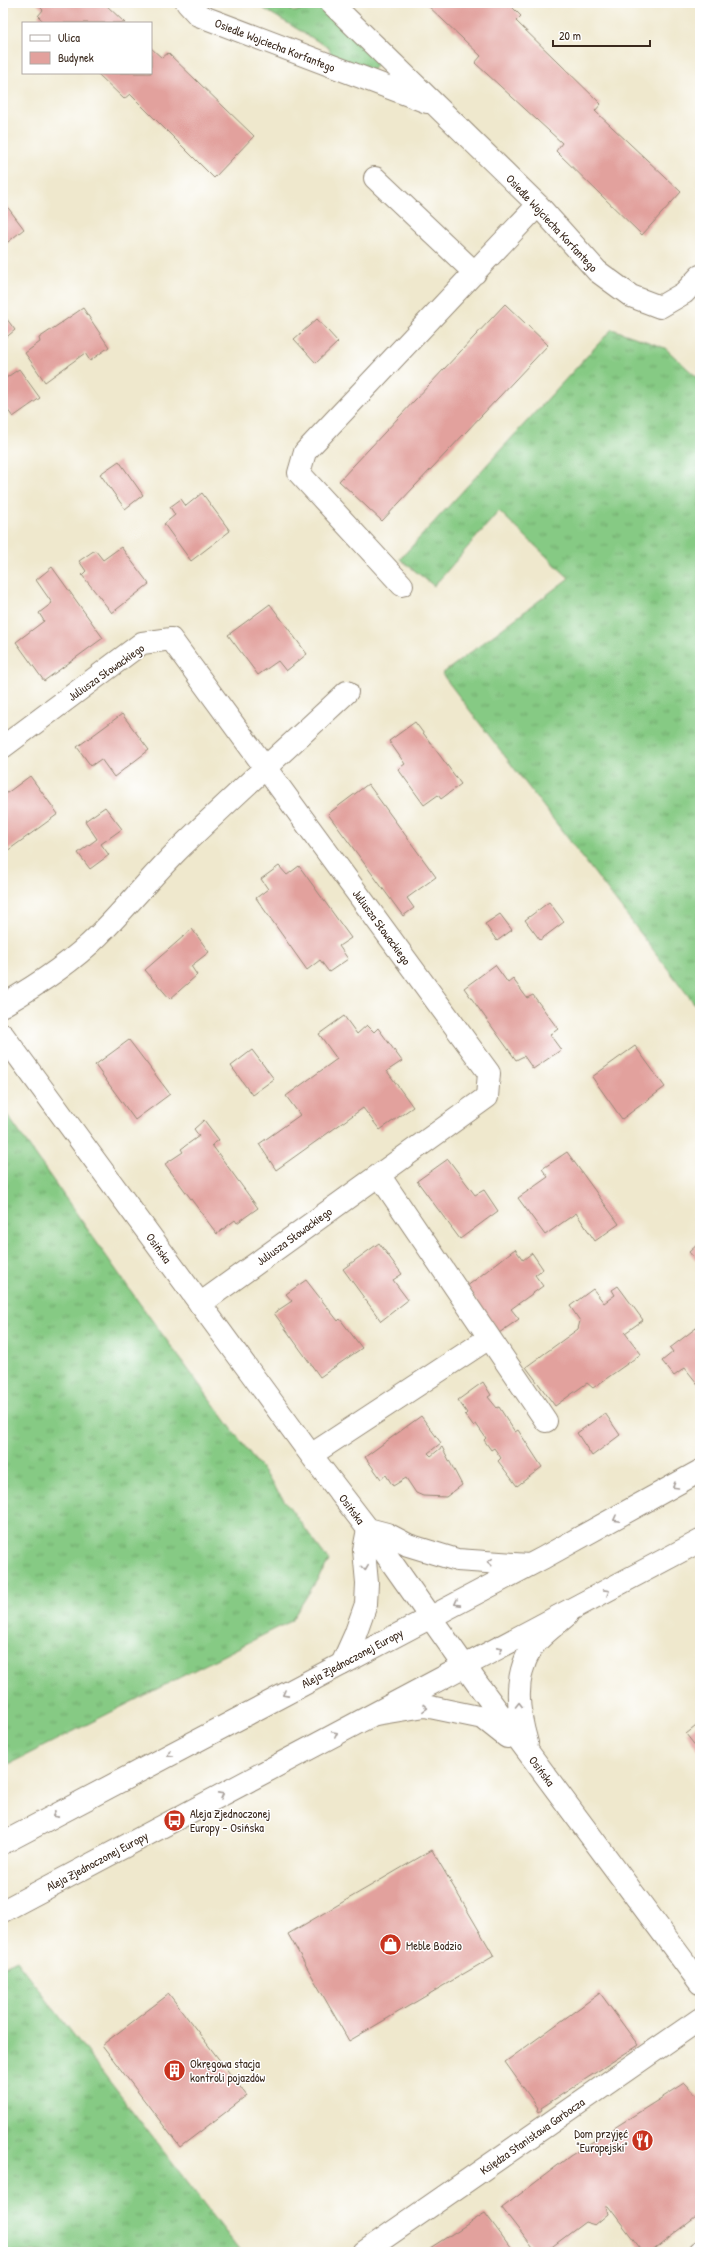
<svg xmlns="http://www.w3.org/2000/svg" width="703" height="2255" font-family="'Patrick Hand',sans-serif">
  <style>
    .grass { fill: url(#grass-tufts); stroke: #607a51 }
    .building { fill: #e2a19d }
    .lines { fill: none; stroke-linecap: round; stroke-linejoin: round }
    .minor-casing { stroke: #958976; stroke-width: 24 }
    .major-casing { stroke: #958976; stroke-width: 24 }
    .minor { stroke: #fff; stroke-width: 22 }
    .major { stroke: #fff; stroke-width: 22 }
    .oneway { stroke: #a79f9a }
    .labels { text-anchor: middle; dominant-baseline: central; stroke-width: 3; stroke-linejoin: round; paint-order: stroke }
    .street-label { font-size: 12px; fill: #3b2a1e; stroke: #fff }
    .poi-label { font-size: 12px; fill: #3b2a1e; stroke: #fff; text-anchor: start }
  </style>
  <defs>
    <pattern id="grass-tufts" width="24" height="20" patternUnits="userSpaceOnUse"><rect width="24" height="20" fill="#86ca84"/><path d="M3 7l-1-3M5 7V3M7 7l1-3M15 17l-1-3M17 17v-4M19 17l1-3" fill="none" stroke="#6fa46b"/></pattern>
  </defs>
  <rect width="100%" height="100%" fill="#fff"/>
  <filter id="ink" filterUnits="userSpaceOnUse"><feTurbulence type="fractalNoise" baseFrequency=".025" numOctaves="2"/><feDisplacementMap in="SourceGraphic" scale="8" xChannelSelector="R" yChannelSelector="G"/><feConvolveMatrix kernelMatrix="1 2 1 2 8 2 1 2 1" color-interpolation-filters="sRGB"/></filter>
  <filter id="wash" filterUnits="userSpaceOnUse"><feTurbulence type="fractalNoise" baseFrequency=".012" numOctaves="4" result="noise"/><feDisplacementMap in="SourceGraphic" scale="16" xChannelSelector="R" yChannelSelector="G"/><feGaussianBlur stdDeviation="0.9" result="paint"/><feColorMatrix in="noise" values="0 0 0 0 0 0 0 0 0 0 0 0 0 0 0 0 0 1.4 0 .05"/><feComposite in="paint" operator="in"/></filter>
  <g filter="url(#wash)">
    <rect width="100%" height="100%" fill="#efe8cd"/>
    <path class="grass" d="M254,3H285L294,12L319,3L378,62L370,74L332,57L329,48Z
      M612,329L665,348L700,380V1011L442,674L569,578L499,511L434,586L400,559Z
      M3,1109L140,1304L329,1561L291,1621L3,1767Z
      M16,1960L241,2252H3V1967Z"/>
    <g id="blocks">
      <path class="building" d="M36,3H104L125,23H45L38,16L43,10Z
        M425,3H508L521,16L516,21L601,104L595,111L681,192L642,235L556,151L562,143L475,63L481,56Z
        M151,48L162,58L168,53L254,136L214,178L130,94L124,99L97,73H151Z
        M3,201L24,229L3,246Z
        M505,304L548,345L382,521L339,481Z
        M83,308L109,347L90,361L85,353L45,382L25,353L40,342L39,338Z
        M3,314L15,330L3,340Z
        M317,319L338,342L316,363L294,339Z
        M19,369L40,398L13,417L3,404V380Z
        M119,461L143,495L125,509L100,474Z
        M202,493L230,531L191,561L164,524L175,515L170,507L181,499L186,506Z
        M121,547L149,584L112,613L82,575L86,571L79,561L95,550L103,560Z
        M52,567L103,638L44,681L16,642L44,621L39,613L52,603L36,580Z
        M270,604L307,654L286,671L278,661L258,675L228,635Z
        M122,714L149,750L114,777L101,759L91,766L77,747Z
        M415,722L461,784L441,799L438,795L424,805L398,769L405,764L389,741Z
        M30,776L58,814L3,854V796Z
        M368,784L436,877L407,898L414,908L403,916L328,814Z
        M105,807L122,829L101,844L109,855L90,869L78,853L97,839L85,821Z
        M279,866L287,875L299,866L351,938L339,946L348,959L329,972L320,960L307,970L256,898L268,889L261,879Z
        M549,902L564,922L540,940L525,920Z
        M500,914L512,930L497,941L485,924Z
        M192,929L209,952L191,966L197,975L170,999L145,970Z
        M495,965L508,983L513,979L527,998L533,995L558,1029L550,1035L561,1050L533,1069L524,1056L516,1060L464,988Z
        M344,1016L357,1034L367,1025L374,1032L378,1028L402,1061L387,1071L413,1107L380,1130L363,1108L276,1170L259,1144L300,1115L286,1096L337,1059L319,1034Z
        M129,1040L170,1094L135,1120L95,1065Z
        M635,1046L665,1087L622,1119L592,1077Z
        M252,1050L274,1079L252,1095L231,1066Z
        M204,1120L219,1140L212,1145L258,1208L237,1223L235,1220L217,1234L165,1164L183,1152L181,1149L199,1136L194,1129Z
        M567,1152L619,1224L595,1241L576,1213L545,1235L518,1198L548,1177L542,1169Z
        M448,1159L475,1195L484,1190L498,1211L460,1239L417,1181Z
        M700,1242V1265L689,1252Z
        M379,1243L402,1274L393,1280L408,1300L381,1321L343,1269Z
        M515,1249L523,1260L532,1253L543,1269L535,1275L543,1286L511,1309L519,1319L499,1333L466,1287Z
        M306,1280L338,1321L340,1319L362,1348L320,1377L274,1313L292,1301L286,1294Z
        M618,1286L643,1320L625,1333L641,1354L593,1388L587,1383L555,1406L526,1367L578,1329L580,1321L570,1306L593,1289L604,1303L615,1295L612,1290Z
        M700,1325V1387L685,1368L674,1376L662,1361L673,1352L670,1348Z
        M483,1382L491,1395L488,1397L497,1408L499,1407L515,1432L518,1430L542,1467L517,1486L498,1461L501,1458L494,1448L491,1450L484,1440L486,1438L476,1424L473,1426L465,1415L467,1413L458,1400Z
        M605,1413L620,1435L592,1456L577,1433Z
        M421,1416L441,1443L428,1453L431,1456L442,1447L462,1485L446,1497L423,1496L416,1493L406,1478L393,1486L386,1475L381,1479L365,1457Z
        M700,1723V1752L686,1734Z
        M432,1850L494,1956L349,2041L288,1934Z
        M600,1993L638,2045L541,2108L542,2110L539,2112L537,2109L538,2108L505,2062Z
        M169,1994L247,2096L180,2147L102,2045Z
        M685,2083L700,2099V2214L651,2252H643L608,2206H606L608,2214L595,2225L585,2222L545,2252H536L502,2208L570,2156Z
        M485,2213L514,2252H433L430,2248Z"/>
    </g>
  </g>
  <g filter="url(#ink)">
    <use href="#blocks" fill-opacity="0" stroke="#958976" stroke-width="1"/>
    <g class="lines">
      <defs>
        <path id="minor" d="M187,3L198,15L427,102
          M331,3L538,205L597,271L631,296L660,307L684,293L700,276
          M375,178L475,273
          M402,585L299,473L305,452L538,205
          M3,747L142,643L171,639L489,1073L487,1097L200,1304
          M3,1005C34,987 73,961 98,936C126,908 151,877 179,849C234,795 291,745 347,692
          M3,1035L311,1455L368,1529L476,1682L700,1983
          M379,1175L546,1421
          M311,1455L489,1338
          M368,1529L387,1534L408,1545L457,1560L529,1565
          M342,1664L355,1635L366,1604L367,1583L364,1550L368,1529
          M376,1714L425,1706L483,1718L507,1737
          M527,1743C518,1712 513,1679 531,1649C539,1636 556,1625 567,1615
          M364,2252L700,2019
          M699,2252H700"/>
        <path id="major" d="M3,1843L543,1558L700,1471
          M3,1911L700,1541"/>
      </defs>
      <use href="#minor" class="minor-casing"/>
      <use href="#major" class="major-casing"/>
      <use href="#minor" class="minor"/>
      <use href="#major" class="major"/>
    </g>
    <defs><path id="oneway-chevron" d="M-2-3.5L2.5 0L-2 3.5" fill="none" stroke-width="1.6" stroke-linecap="round" stroke-linejoin="round"/></defs>
    <g class="oneway">
      <use href="#oneway-chevron" transform="translate(675 1486) rotate(150)"/>
      <use href="#oneway-chevron" transform="translate(616 1519) rotate(152)"/>
      <use href="#oneway-chevron" transform="translate(490 1562) rotate(-176)"/>
      <use href="#oneway-chevron" transform="translate(365 1568) rotate(83)"/>
      <use href="#oneway-chevron" transform="translate(607 1592) rotate(-29)"/>
      <use href="#oneway-chevron" transform="translate(457 1603) rotate(152)"/>
      <use href="#oneway-chevron" transform="translate(500 1649) rotate(-28)"/>
      <use href="#oneway-chevron" transform="translate(285 1694) rotate(152)"/>
      <use href="#oneway-chevron" transform="translate(519 1705) rotate(-89)"/>
      <use href="#oneway-chevron" transform="translate(425 1708) rotate(2)"/>
      <use href="#oneway-chevron" transform="translate(335 1734) rotate(-27)"/>
      <use href="#oneway-chevron" transform="translate(170 1754) rotate(152)"/>
      <use href="#oneway-chevron" transform="translate(221 1795) rotate(-28)"/>
      <use href="#oneway-chevron" transform="translate(55 1815) rotate(152)"/>
    </g>
  </g>
  <defs>
    <symbol id="bus-disc" viewBox="-11 -11 22 22"><circle r="9.5" fill="#c8321e" stroke="#fff"/><path d="M-5-6H5V4H4V6H2V4H-2V6H-4V4H-5ZM-3.5-4V0h7V-4ZM-3.5 1.2v1.5H-2V1.2ZM2 1.2v1.5H3.5V1.2Z" fill="#fff"/></symbol>
    <symbol id="shop-disc" viewBox="-11 -11 22 22"><circle r="9.5" fill="#c8321e" stroke="#fff"/><path d="M-5-2.5h2.3a2.7 3.5 0 0 1 5.4 0H5L5.5 6h-11ZM-1.5-2.5h3a1.5 2.3 0 0 0-3 0Z" fill="#fff"/></symbol>
    <symbol id="building-disc" viewBox="-11 -11 22 22"><circle r="9.5" fill="#c8321e" stroke="#fff"/><path d="M-4-6H4V6H1V3H-1V6H-4ZM-2.5-4.3h1.7v1.8h-1.7ZM.8-4.3h1.7v1.8H.8ZM-2.5-1h1.7V.8h-1.7ZM.8-1h1.7V.8H.8Z" fill="#fff"/></symbol>
    <symbol id="restaurant-disc" viewBox="-11 -11 22 22"><circle r="9.5" fill="#c8321e" stroke="#fff"/><path d="M-5-6h1v4h1v-4h1v4h1v-4h1v5L-1.5 .5V6h-2V.5L-5-1ZM5-6V6H3V1.5H1.5Q1.5-4 5-6Z" fill="#fff"/></symbol>
  </defs>
  <g fill-rule="evenodd">
    <use href="#bus-disc" x="162" y="1808" width="25" height="25"/>
    <use href="#shop-disc" x="378" y="1932" width="25" height="25"/>
    <use href="#building-disc" x="162" y="2058" width="25" height="25"/>
    <use href="#restaurant-disc" x="630" y="2128" width="25" height="25"/>
  </g>
  <g class="labels">
    <g class="street-label">
      <text transform="translate(275 45) rotate(21)">Osiedle Wojciecha Korfantego</text>
      <text transform="translate(552 223) rotate(47)">Osiedle Wojciecha Korfantego</text>
      <text transform="translate(106 672) rotate(-35)">Juliusza Słowackiego</text>
      <text transform="translate(382 927) rotate(54)">Juliusza Słowackiego</text>
      <text transform="translate(294 1236) rotate(-36)">Juliusza Słowackiego</text>
      <text transform="translate(159 1248) rotate(54)">Osińska</text>
      <text transform="translate(352 1509) rotate(53)">Osińska</text>
      <text transform="translate(352 1658) rotate(-28)">Aleja Zjednoczonej Europy</text>
      <text transform="translate(542 1771) rotate(53)">Osińska</text>
      <text transform="translate(97 1861) rotate(-28)">Aleja Zjednoczonej Europy</text>
      <text transform="translate(532 2136) rotate(-35)">Księdza Stanisława Garbocza</text>
    </g>
    <g class="poi-label">
      <text x="190" y="1813">Aleja Zjednoczonej<tspan x="190" dy="14">Europy - Osińska</tspan></text>
      <text x="406" y="1945">Meble Bodzio</text>
      <text x="190" y="2063">Okręgowa stacja<tspan x="190" dy="14">kontroli pojazdów</tspan></text>
      <text x="628" y="2133" text-anchor="end">Dom przyjęć<tspan x="628" dy="14">"Europejski"</tspan></text>
    </g>
  </g>
  <rect width="703" height="2255" fill="none" stroke="#fff" stroke-width="16"/>
  <rect x="22" y="22" width="130" height="52" fill="#ffffff" stroke="#b1aaa5"/>
  <rect x="30" y="35" width="20" height="6" fill="#ffffff" stroke="#b1aaa5"/>
  <text x="58" y="42" font-size="12" fill="#3b2a1e">Ulica</text>
  <rect x="30" y="52" width="20" height="12" fill="#e2a19d" stroke="#b1aaa5"/>
  <text x="58" y="62" font-size="12" fill="#3b2a1e">Budynek</text>
  <path d="M553 40v6h97v-6" fill="none" stroke="#3b2a1e" stroke-width="2"/>
  <text x="559" y="40" font-size="12" fill="#3b2a1e" stroke="#ffffff" stroke-width="3" paint-order="stroke">20 m</text>
</svg>
